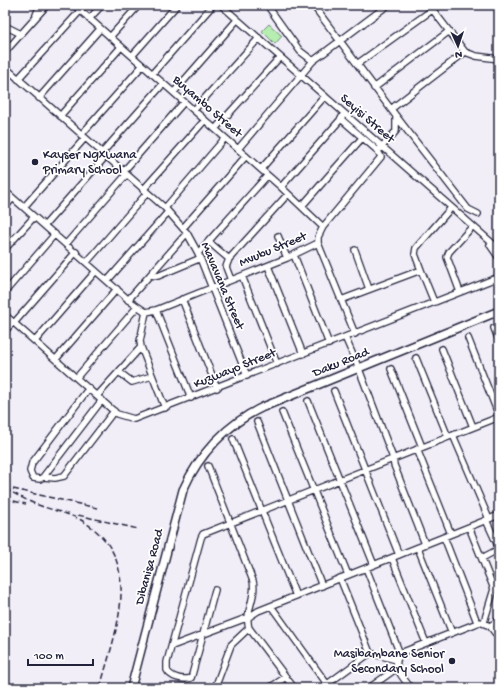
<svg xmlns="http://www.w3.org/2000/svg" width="504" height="693" font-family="'Gochi Hand',sans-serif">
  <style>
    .green { fill: #b6edb0; stroke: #6c8876 }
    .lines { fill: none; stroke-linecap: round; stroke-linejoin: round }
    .minor-casing { stroke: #22223b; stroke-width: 8 }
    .major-casing { stroke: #22223b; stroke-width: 10 }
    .minor { stroke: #fff; stroke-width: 5.5 }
    .major { stroke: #fff; stroke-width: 7 }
    .rail { stroke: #22223b; stroke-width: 1.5; stroke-dasharray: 6 3; stroke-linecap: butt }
    .poi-dot { fill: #22223b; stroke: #fff; stroke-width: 1.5 }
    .labels { text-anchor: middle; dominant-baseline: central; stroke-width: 3.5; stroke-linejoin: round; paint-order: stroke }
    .street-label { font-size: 13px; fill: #22223b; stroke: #fff }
    .poi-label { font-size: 13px; fill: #22223b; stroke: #fff; text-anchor: start }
  </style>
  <rect width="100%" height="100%" fill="#f1eef8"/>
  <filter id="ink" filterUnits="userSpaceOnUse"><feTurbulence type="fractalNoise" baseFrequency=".025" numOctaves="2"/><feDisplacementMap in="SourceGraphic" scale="8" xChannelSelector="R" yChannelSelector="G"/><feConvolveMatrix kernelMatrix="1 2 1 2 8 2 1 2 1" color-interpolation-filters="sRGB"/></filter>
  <g filter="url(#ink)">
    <path class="green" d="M269,24L282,36L275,44L262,31Z"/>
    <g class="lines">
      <defs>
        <path id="minor" d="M74,5L281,187L323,227
          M221,5L499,249
          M267,5L300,51L313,61
          M313,5L396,116L468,209L478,214
          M429,5L465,52L476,56L499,59
          M5,9L7,5
          M36,15L40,5
          M89,19L102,5
          M5,26L21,34
          M110,37L139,5
          M5,52L47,5
          M132,56L177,5
          M357,64L432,10
          M5,67L165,208L187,233L198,253L247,376
          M152,74L213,5
          M18,79L80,11
          M374,88L448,32
          M174,92L237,20
          M39,98L100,29
          M391,109L465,52
          M194,110L259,38
          M60,116L121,47
          M341,119L378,151
          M215,129L280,57
          M81,135L142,66
          M238,149L313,61L388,5
          M102,153L163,84
          M261,169L325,96
          M123,172L184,102
          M281,187L341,119L344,113
          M143,190L205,120
          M5,191L131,302L146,312
          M302,206L362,138
          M5,207L13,198
          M24,207L85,138
          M165,208L225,138
          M45,225L106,156
          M183,228L246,156
          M278,236L287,258
          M209,242L229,259L288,194
          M318,243L355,334
          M66,244L126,175
          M490,245L499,258
          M5,249L34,217
          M355,250L369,289
          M198,253L267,176
          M294,255L329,344
          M229,259L226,267L231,280
          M87,262L147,193
          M268,266L303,354
          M421,270L415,254L416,248L451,208
          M150,275L158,276L201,258
          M242,276L277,364
          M108,280L168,212
          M5,292L55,234
          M460,292L447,257L449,252L472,227
          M182,299L217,388
          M128,300L187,233
          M341,300L421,270L434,302
          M156,310L191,398
          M146,312L156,310L287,258L318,243V237L323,227L381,157L378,151L396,131V116
          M5,315L117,414L134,419L499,277
          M14,323L76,252
          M494,328L499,341
          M5,331L13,322
          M345,337L359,369L393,458L394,465L425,544
          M468,338L499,416
          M35,341L96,271
          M141,347L165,408
          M442,349L473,427
          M416,358L448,437
          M56,359L117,289
          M391,369L422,447
          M119,372L132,382L152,376
          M77,377L137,307
          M89,388L32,463L30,471L33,478L40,479L43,477L102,400
          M334,391L399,555
          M97,396L141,347L140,341L146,312
          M308,401L374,565
          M282,412L348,575
          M257,422L322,586
          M453,435L489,519
          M233,439L296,596
          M417,449L451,534
          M208,466L253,581C257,597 244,613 249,628L294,688
          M43,477L55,478L64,476L114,411
          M486,520L499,548
          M469,527L494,589
          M444,537L477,622
          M418,548L452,633
          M392,558L426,643
          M482,558L499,549
          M366,568L400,654
          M215,590L192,675L191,678C183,681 170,677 167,670V662L201,538L203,534L499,417
          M271,606L327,684
          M484,622L494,589L499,585
          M490,626L499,620
          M172,646L249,617L258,611L499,515
          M370,653L397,660
          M215,688L231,645L249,628
          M269,688L286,677
          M322,688L370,653L340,578
          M369,688L397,668
          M411,688C403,678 388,663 403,652L480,622L490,626L499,638"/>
        <path id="major" d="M131,688L183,490C199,454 227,424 263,407L499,311"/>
      </defs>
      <use href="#minor" class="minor-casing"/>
      <use href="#major" class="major-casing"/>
      <use href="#minor" class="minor"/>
      <use href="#major" class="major"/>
      <path class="rail" d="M5,489C16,494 27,501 38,505C52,510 67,513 81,520C147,559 115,631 100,688
        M13,489L97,508
        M5,499L26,504
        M78,515L138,529"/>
    </g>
  </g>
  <g class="poi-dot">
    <circle cx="35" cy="162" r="4"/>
    <circle cx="452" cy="661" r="4"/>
  </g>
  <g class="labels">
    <g class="street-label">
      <text transform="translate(207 107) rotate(41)">Buyambo Street</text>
      <text transform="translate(367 119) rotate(41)">Seyisi Street</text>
      <text transform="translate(273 250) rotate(-23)">Mvubu Street</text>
      <text transform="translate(222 286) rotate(67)">Mavavana Street</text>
      <text transform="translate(341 363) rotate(-22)">Daku Road</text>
      <text transform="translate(235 369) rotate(-22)">Kuzwayo Street</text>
      <text transform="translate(150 567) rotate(-75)">Dibanisa Road</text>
    </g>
    <g class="poi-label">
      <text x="43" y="155">Kayser Ngxwana<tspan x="43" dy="15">Primary School</tspan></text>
      <text x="444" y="654" text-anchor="end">Masibambane Senior<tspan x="444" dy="15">Secondary School</tspan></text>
    </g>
  </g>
  <rect width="504" height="693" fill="none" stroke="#fff" stroke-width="20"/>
  <rect x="10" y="10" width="484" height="673" fill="none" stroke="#22223b" stroke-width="1.5" filter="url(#ink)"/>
  <g transform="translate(458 46) rotate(177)" stroke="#ffffff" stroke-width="3" paint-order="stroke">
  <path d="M0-3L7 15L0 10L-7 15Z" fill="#22223b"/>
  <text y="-6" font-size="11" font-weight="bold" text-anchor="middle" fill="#22223b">N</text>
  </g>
  <path d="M28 659v6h65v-6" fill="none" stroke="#22223b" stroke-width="2"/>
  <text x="34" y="659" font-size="12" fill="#22223b" stroke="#ffffff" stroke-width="3" paint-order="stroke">100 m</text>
</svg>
